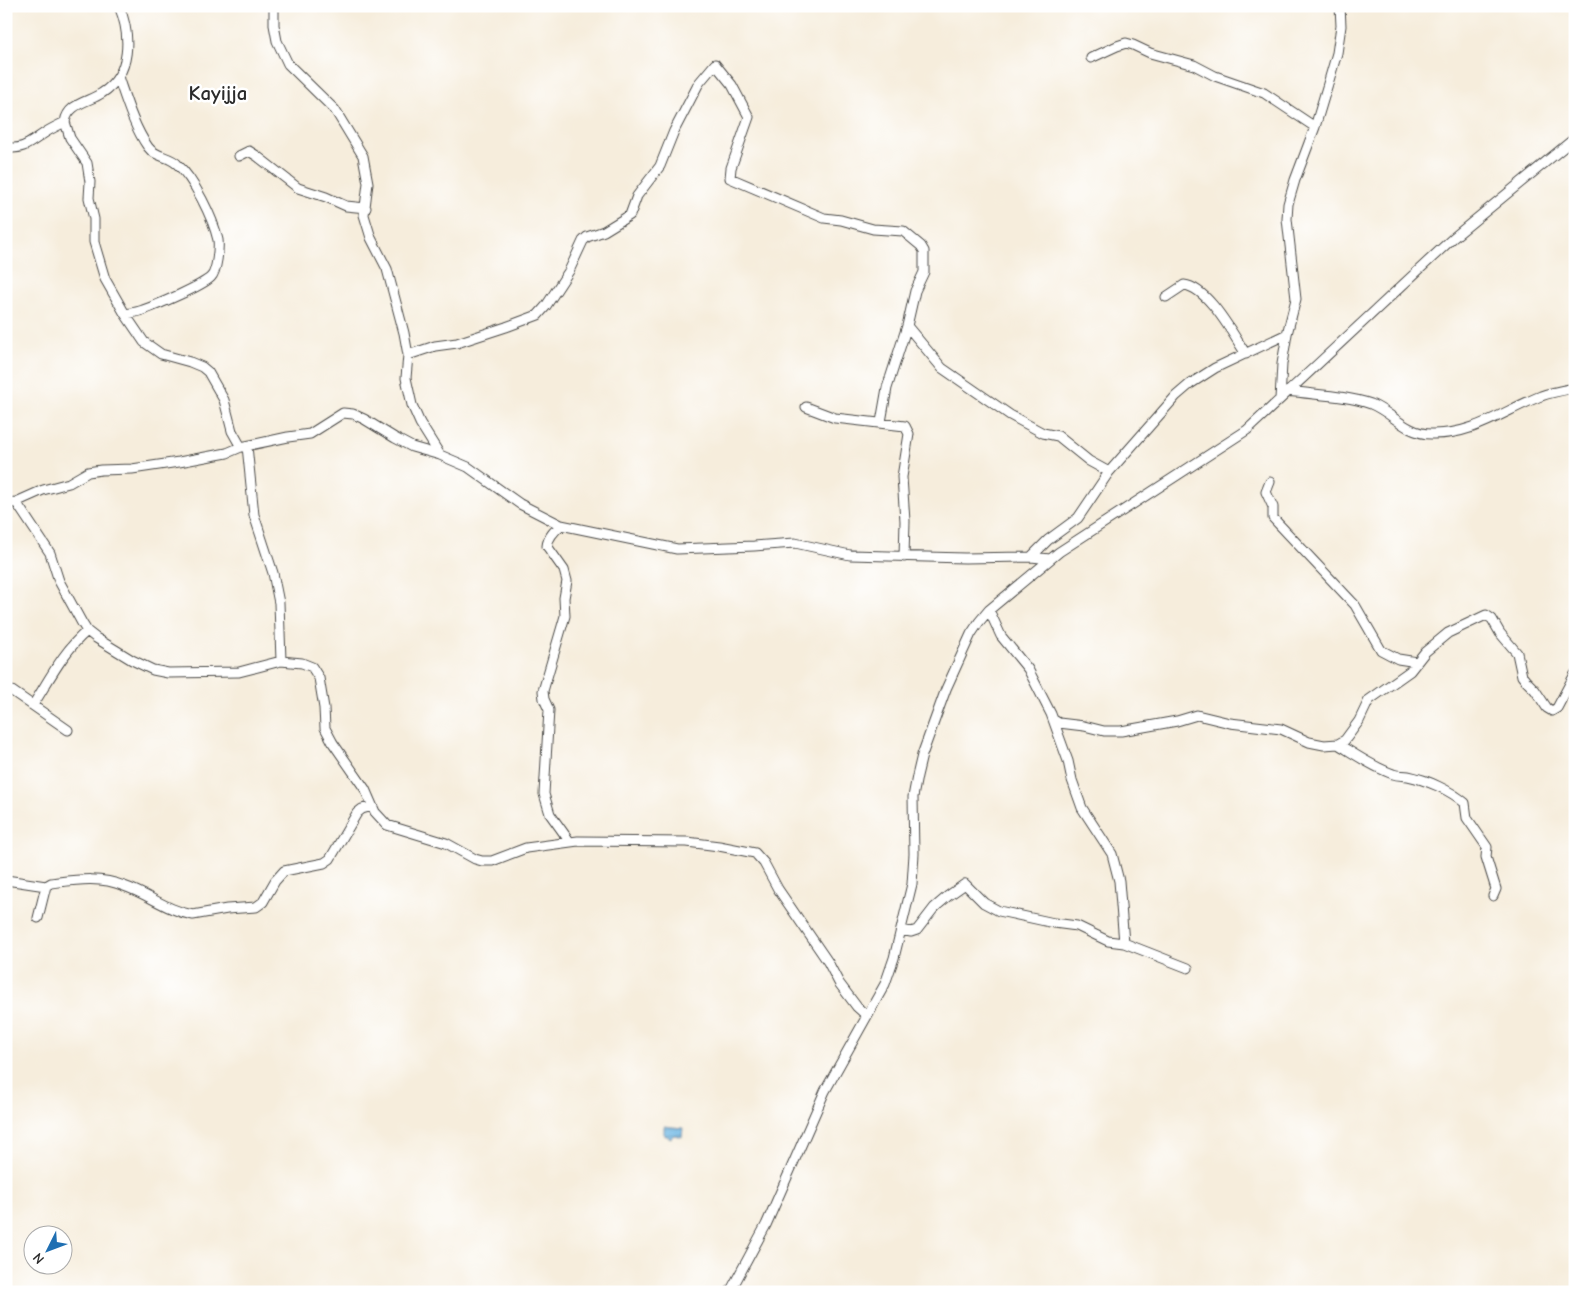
<svg xmlns="http://www.w3.org/2000/svg" width="1581" height="1298" font-family="'Comic Neue',sans-serif">
  <style>
    .water { fill: url(#water-rules); stroke: #4b7088 }
    .lines { fill: none; stroke-linecap: round; stroke-linejoin: round }
    .minor-casing { stroke: #494846; stroke-width: 11 }
    .minor { stroke: #fff; stroke-width: 9 }
    .labels { text-anchor: middle; dominant-baseline: central; stroke-width: 5; stroke-linejoin: round; paint-order: stroke }
    .quarter-label { font-size: 21px; font-weight: bold; fill: #2b2b2b; stroke: #fff }
  </style>
  <defs>
    <pattern id="water-rules" width="6" height="5" patternUnits="userSpaceOnUse" patternTransform="scale(1.25)"><rect width="6" height="5" fill="#6bb6e4"/><path d="M0 2.5h6" fill="none" stroke="#5894b9"/></pattern>
  </defs>
  <rect width="100%" height="100%" fill="#fff"/>
  <filter id="ink" filterUnits="userSpaceOnUse"><feTurbulence type="fractalNoise" baseFrequency=".02" numOctaves="2"/><feDisplacementMap in="SourceGraphic" scale="10" xChannelSelector="R" yChannelSelector="G"/><feConvolveMatrix kernelMatrix="1 2 1 2 8 2 1 2 1" color-interpolation-filters="sRGB"/></filter>
  <filter id="wash" filterUnits="userSpaceOnUse"><feTurbulence type="fractalNoise" baseFrequency=".0096" numOctaves="4" result="noise"/><feDisplacementMap in="SourceGraphic" scale="20" xChannelSelector="R" yChannelSelector="G"/><feGaussianBlur stdDeviation="1.12" result="paint"/><feColorMatrix in="noise" values="0 0 0 0 0 0 0 0 0 0 0 0 0 0 0 0 0 1.4 0 .05"/><feComposite in="paint" operator="in"/></filter>
  <g filter="url(#wash)">
    <rect width="100%" height="100%" fill="#f6eddc"/>
    <path class="water" d="M664,1126L683,1128L682,1137L674,1135L671,1138L664,1135Z"/>
  </g>
  <g filter="url(#ink)">
    <g class="lines">
      <defs>
        <path id="minor" d="M119,6C131,35 132,74 102,93C89,102 68,103 65,122L70,138L87,163L90,182L89,198L94,219V242L105,279L125,314L144,342L161,354L190,362L202,367L208,372L224,400L232,431L241,447
          M274,6V25L277,41L288,64L335,110L363,156L368,183L364,215L371,238L387,269L404,333L408,355L406,378L412,405L420,423L440,455
          M1091,58L1117,46L1126,43L1133,45L1150,53L1194,65L1215,76L1264,93L1315,127
          M118,77C126,100 134,127 148,147C155,157 169,156 177,164C194,179 213,218 218,240C219,248 217,271 211,277C202,286 157,305 143,310C138,312 131,313 125,314
          M6,147C22,151 31,142 43,134C50,129 57,126 65,122
          M239,156L249,151L257,156L298,188L326,197L346,206L366,208
          M1166,297L1184,285C1209,288 1233,335 1246,354
          M907,326L942,368L1010,415L1043,433L1058,436L1089,461L1109,472
          M408,355L435,346L457,343L506,327L538,315L546,306L569,271L583,241L587,237L604,231L630,215L637,196L660,166L674,131L699,83L715,64L732,85L749,117L731,168L730,178L824,218L841,220L873,229L903,231L921,246L924,251V272L915,291L907,326L887,388L881,422
          M1288,391C1316,395 1345,395 1371,404C1393,413 1406,434 1431,434C1474,435 1503,411 1541,396C1552,392 1564,390 1575,388
          M1280,399L1282,364L1287,334L1296,299L1287,219L1288,204L1295,180L1315,127L1330,77L1337,53L1341,26L1340,6
          M806,407L835,418L905,426L909,434L902,477L905,521L904,557
          M247,446L254,515L273,573L279,603L281,661
          M1270,482L1266,492L1273,507V518L1355,605L1381,650L1398,659L1417,662
          M16,502L50,553L59,581L82,623L87,631L96,638L132,660L153,670L168,673L239,672L281,661L302,663L312,667L319,678L324,708L325,728L333,743L365,789L375,812L387,825L446,843L475,859L482,861H492L526,848L578,841L687,842L719,846L755,853L764,863L778,889L828,962L839,983L857,1007L867,1016
          M6,503L16,502L43,490L69,483L88,472L101,470L132,469L179,462L227,453L241,447L288,437L310,434L343,413L353,414L364,419L395,438L412,447L440,455L468,467L520,504L561,525L677,549L754,546L795,543L850,555L965,558L1031,557L1050,559
          M561,525C554,531 548,537 547,546L564,570L567,581L564,598L565,616L543,691L544,699L549,710L544,794L550,814L570,842
          M1031,557L1048,540L1078,518L1109,472L1176,396L1190,384L1215,368L1287,334
          M989,610L1001,636L1028,669L1051,714L1068,761L1072,780L1082,808L1112,854L1119,881L1124,943L1188,968
          M6,691H12L68,730
          M33,705C49,680 64,650 87,631
          M1054,720L1059,723L1084,726L1104,731H1121L1177,721L1197,715L1230,723L1281,729L1309,742L1324,745L1338,744L1345,740L1359,721L1369,700L1410,671L1425,652L1448,633L1486,615L1492,619L1500,633L1517,653L1522,676L1526,681L1535,690L1547,708L1552,711L1557,708L1575,674
          M1338,744C1356,755 1373,767 1393,774C1398,776 1403,775 1408,776C1427,780 1450,790 1465,803L1467,818L1487,847L1486,857L1496,889L1493,896
          M6,880L46,886
          M38,918L46,886L51,883C76,880 100,876 124,886C148,894 168,911 193,915L227,909L256,907L263,902L275,881L284,871L324,863L330,859L357,813L362,809L372,806
          M901,930L911,932L917,930L934,908L948,896L965,884L984,903L999,911L1054,923L1077,926L1108,941L1124,943
          M730,1292L766,1225L825,1091L885,984L894,958L912,884L914,854L913,797L917,776L922,755L946,689L971,634L979,622L989,610L1059,552L1247,430L1453,238L1575,138"/>
      </defs>
      <use href="#minor" class="minor-casing"/>
      <use href="#minor" class="minor"/>
    </g>
  </g>
  <g class="labels">
    <g class="quarter-label">
      <text x="218" y="93">Kayijja</text>
    </g>
  </g>
  <rect width="1581" height="1298" fill="none" stroke="#fff" stroke-width="25"/>
  <g transform="translate(48 1250) rotate(228)"><circle r="24" fill="#ffffff" stroke="#aaaaaa"/>
  <path d="M0-4L9 19L0 12L-9 19Z" fill="#1f6fb2"/>
  <text y="-8" font-size="14" font-weight="bold" text-anchor="middle" fill="#2b2b2b">N</text>
  </g>
</svg>
